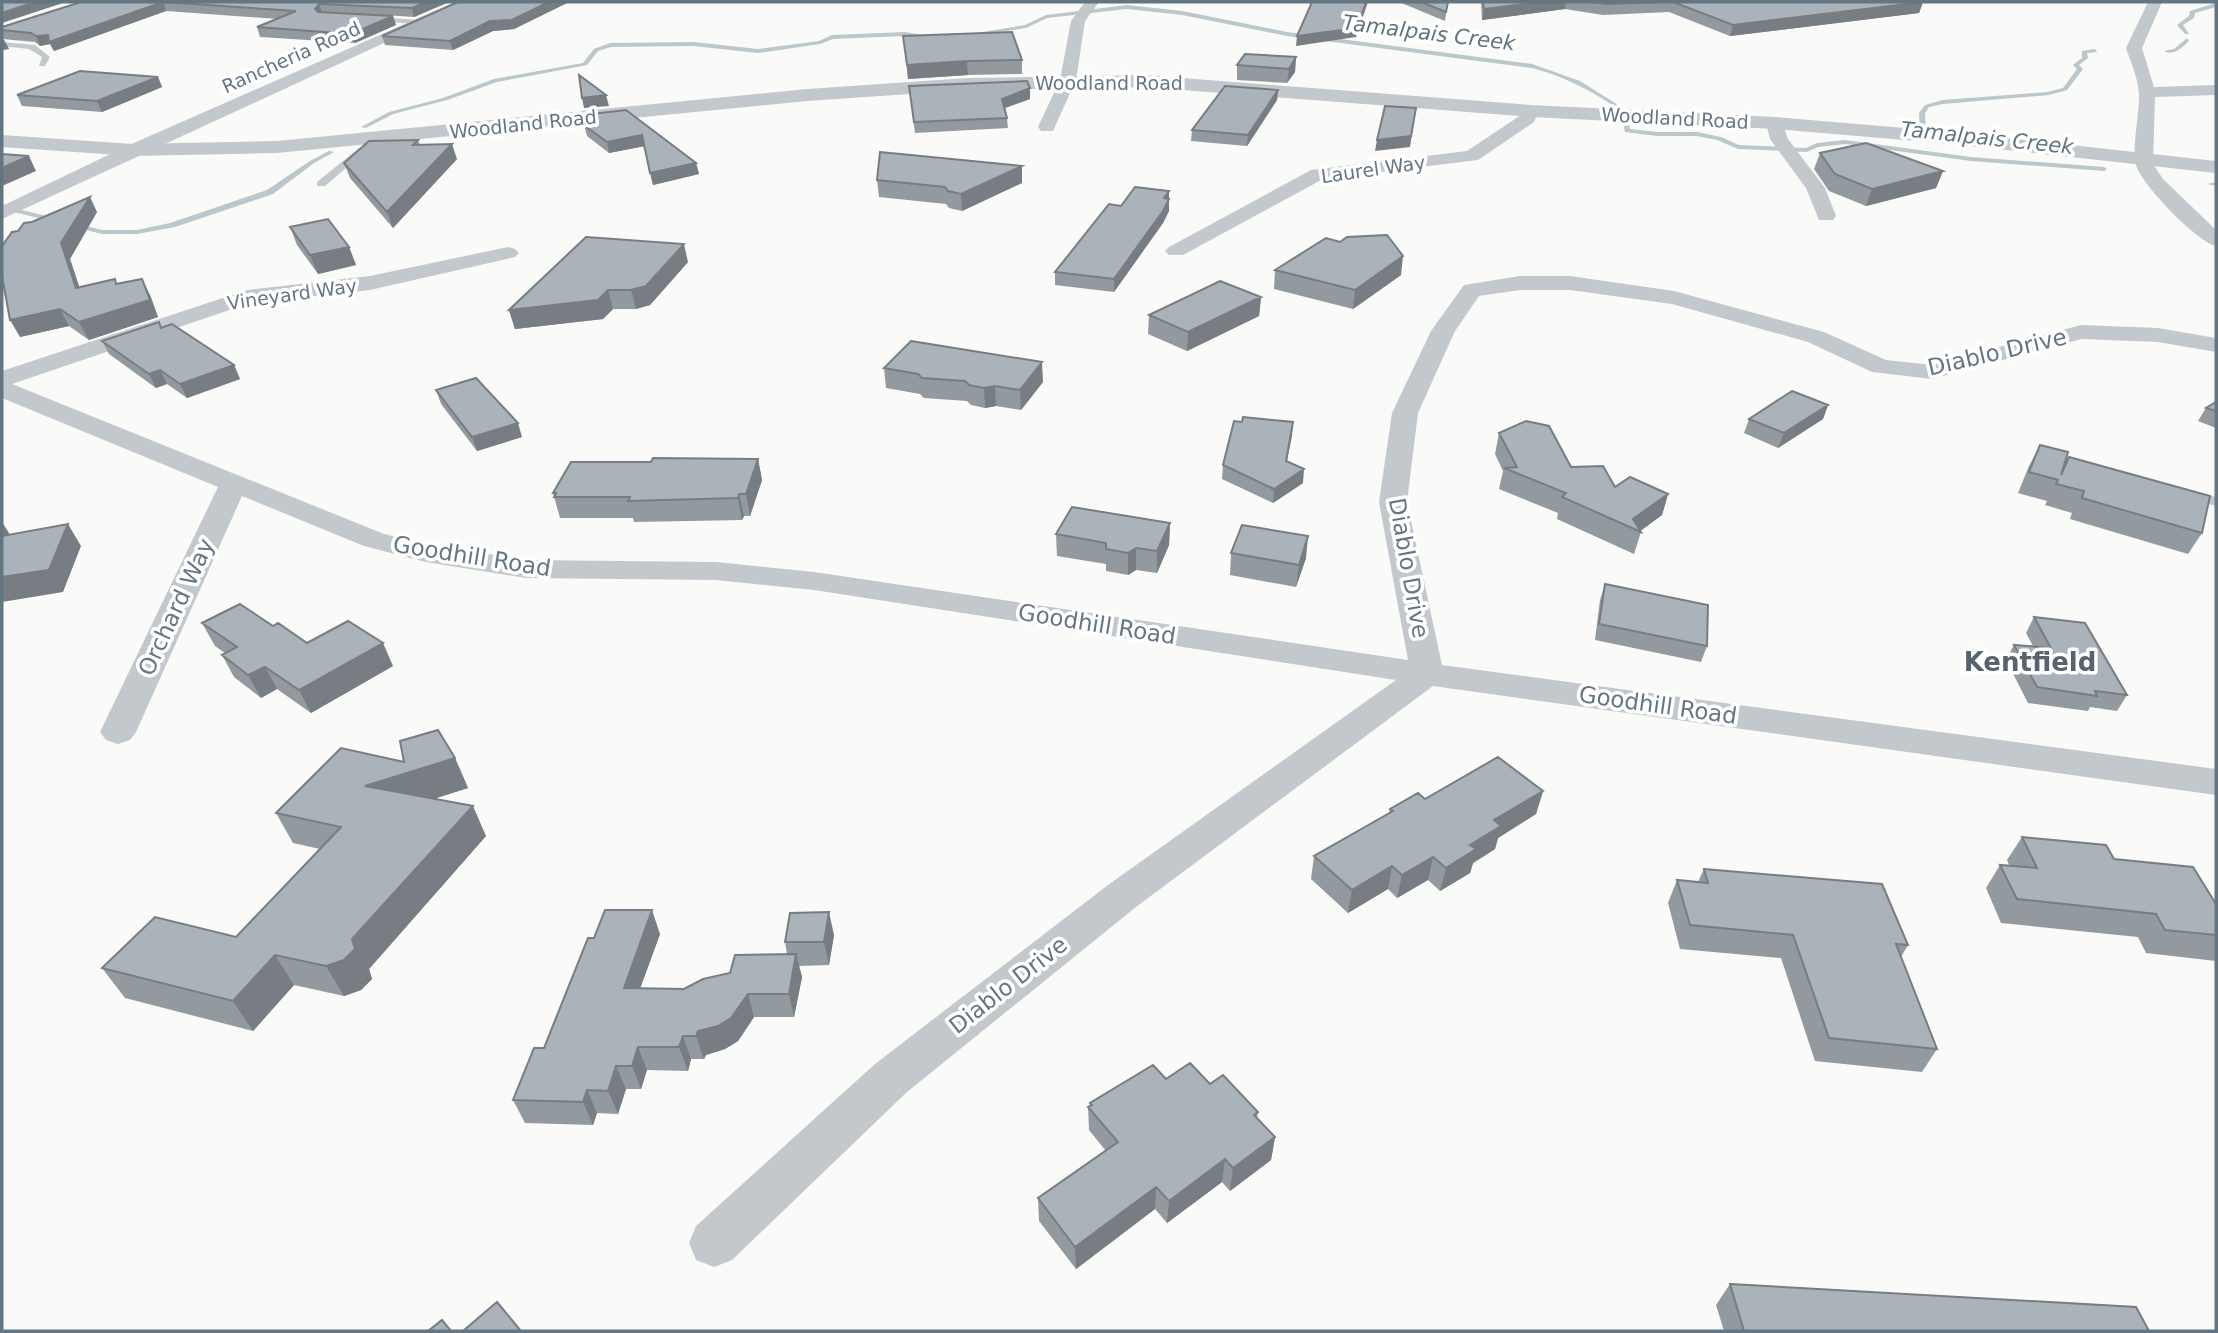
<svg xmlns="http://www.w3.org/2000/svg" width="2218" height="1333" font-family="'DejaVu Sans',sans-serif">
  <style>
    .lines { fill: none; stroke-linecap: round; stroke-linejoin: round }
    .stream { fill: #bbc7cb; fill-rule: evenodd }
    .service { fill: #c3c8cc; fill-rule: evenodd }
    .minor { fill: #c3c8cc; fill-rule: evenodd }
    .tertiary { fill: #c3c8cc; fill-rule: evenodd }
    .wall { fill: #929a9f }
    .shaded-wall { fill: #777d82 }
    .building { fill: #aab3b9; stroke: #777d82; stroke-width: 2 }
    .labels { text-anchor: middle; dominant-baseline: central; stroke-width: 7; stroke-linejoin: round; paint-order: stroke }
    .far-street-label { font-size: 19px; fill: #657683; stroke: #fff }
    .far-water-label { font-size: 21px; font-style: italic; fill: #60757c; stroke: #fff }
    .street-label { font-size: 23px; fill: #657683; stroke: #fff }
    .quarter-label { font-size: 26px; font-weight: bold; fill: #57646e; stroke: #fff }
  </style>
  <rect width="100%" height="100%" fill="#fafaf8"/>
  <g class="lines">
    <path class="stream" d="M2216,3V7L2195,13L2194,18L2183,25L2189,34H2185L2177,25L2189,16L2190,11Z
      M1127,5L1182,11L1287,32L1532,64L1580,81L1623,108L1618,109C1591,90 1563,76 1532,68L1287,36L1182,15L1127,9L1047,18L1026,28L967,37L964,35L1025,25L1046,15Z
      M905,32L934,37L931,39L905,36L833,39L820,44L758,53L693,46L611,47L598,51L587,65L497,82L447,100L393,114L366,128L361,127L389,112L443,98L494,79L583,63L594,49L610,43L693,42L758,49L819,41L832,35Z
      M2187,38L2189,41C2182,48 2174,56 2164,51L2174,49Z
      M2095,49L2097,52L2087,53L2088,58L2079,65L2083,69L2067,90L2049,95L1943,104L1929,107L1925,113L1926,131L1923,133L1920,131L1919,113L1925,105L1943,100L2047,92L2063,88L2077,69L2073,65L2082,58V51Z
      M1626,120L1629,122L1630,129L1657,132H1697L1721,137L1739,145L1806,148L1817,143L1845,140L1971,157L2104,167L2107,169L2104,171L1971,161L1845,144L1818,147L1807,152L1738,149L1717,140L1697,136H1657L1625,132L1623,122Z
      M329,151L334,152L314,163L273,194L175,227L137,234H102L2,209V205L102,230H137L170,223L267,190L310,161Z
      M2216,182V186L2207,184Z"/>
    <path class="service" d="M372,17L421,20L425,22L421,24L369,21Z
      M2,42L35,45L50,57L45,66H39L42,57L29,49L2,46Z
      M359,148L367,150L325,186H317V182Z
      M2186,490L2216,497V506L2181,497L2179,494L2181,491Z"/>
    <path class="minor" d="M455,2H473L2,219V206L127,146Z
      M1085,2H1099L1085,21L1076,80L1053,131H1041L1038,127L1060,80L1071,21Z
      M2148,2H2162L2142,48L2154,87L2216,85V95L2155,97L2153,164L2163,179L2216,230V246C2197,242 2137,181 2135,161C2133,140 2139,117 2139,96C2139,80 2131,63 2126,48Z
      M1531,106L1539,111L1534,122L1478,160L1323,179L1183,255H1169L1165,251L1169,247L1311,170L1467,151L1521,115L1525,107Z
      M1775,118L1781,119L1788,139L1825,188L1836,216L1833,220H1819L1806,188L1770,139L1766,123Z
      M508,247L515,249L519,253L515,257L370,290L250,303L12,384L384,534L426,544L526,560L716,562L814,572L1408,660L1379,502L1392,413L1431,331L1464,285L1520,276H1570L1674,291L1824,332L1886,360L1932,365L2081,325L2158,328L2216,338V352L2158,342L2082,339L1932,379L1872,372L1808,342L1672,304L1570,290H1520L1479,296L1455,331L1418,413L1407,502L1442,665L2216,769V795L1433,686L1136,907L907,1092L732,1260L714,1267L696,1260L689,1243L696,1226L875,1064L1108,885L1396,680L814,590L716,580L526,578L426,562L364,546L242,496L136,732L130,740L118,744L106,740L100,732L218,487L2,398V371L247,290L370,276Z"/>
    <path class="tertiary" d="M1144,75L1531,105L1775,117L1951,132L2216,161V173L1951,144L1775,129L1531,117L1144,87L968,90L807,101L277,153L133,156L2,147V135L133,144L277,141L807,89L968,78Z"/>
  </g>
  <path class="wall" d="M81,2H449L414,17L383,15L393,16L396,25L355,43L260,37L257,27L278,19L166,11L54,51L50,44L40,46L35,42L2,39L4,40L9,49L2,50V27Z
    M458,2H569L514,29L493,31L453,50L385,45L382,36Z
    M1399,2H1448L1445,21Z
    M1481,2H1923L1919,13L1730,36L1669,12L1603,15L1565,9L1482,20Z
    M903,36L1022,60V74L968,75L908,79Z
    M1296,57L1295,72L1287,83L1237,80V65Z
    M158,77L162,87L102,112L22,106L17,95Z
    M909,86L1030,88V99L1005,108L1007,118L1008,128L915,133Z
    M1278,90L1277,100L1247,146L1191,141L1192,130Z
    M584,125L696,163L699,174L653,185L645,146L609,153L587,136Z
    M418,140L420,145L457,159L393,228L350,178L344,163Z
    M1820,153L1943,171L1936,188L1866,206L1829,191L1814,169Z
    M877,180L1022,183L962,211L949,208L946,204L879,197Z
    M1169,191V211L1163,223L1114,292L1055,285V272L1121,206Z
    M97,212L70,259L79,287L117,284L150,295L158,317L89,340L69,326L20,337L18,231Z
    M290,227L349,247L356,265L318,274L297,245Z
    M688,262L650,305L636,309H613L603,319L515,329L509,310Z
    M1275,270L1401,275L1353,309L1274,289Z
    M1261,297L1259,316L1187,351L1148,334L1149,315Z
    M162,328L234,365L240,379L187,398L167,384L156,388L109,354L102,341Z
    M884,368L1043,382L1021,410L996,406L985,408L971,405L967,401L924,398L920,394L886,388Z
    M436,390L522,437L477,451L441,404Z
    M2216,402V428L2198,421L2206,408Z
    M1828,405L1823,419L1778,448L1744,433L1749,419Z
    M1242,422H1293L1287,461L1303,483L1273,503L1222,479L1223,465Z
    M1499,433L1615,487L1668,494L1662,515L1640,531L1641,532L1634,554L1557,519L1558,513L1499,489L1503,471L1495,454Z
    M2040,445L2062,469L2202,533L2188,554L2070,519L2072,513L2045,505L2047,501L2018,493L2029,466Z
    M758,459L762,480L750,516H744L742,520L634,522L633,518H560L553,493L651,462Z
    M1170,523L1169,545L1157,573L1136,570L1128,575L1106,571V564L1057,556L1056,534Z
    M1231,553L1306,558L1296,587L1230,575Z
    M1605,584L1707,646L1701,662L1595,640L1600,600Z
    M2034,617L2127,695L2117,711L2090,707L2088,711L2028,703L2006,660L2014,645L2033,646L2026,633Z
    M202,623L273,626L307,643L393,666L311,713L277,689L261,698L234,677L222,655L225,653L215,646Z
    M455,758L468,788L433,799L486,836L369,969L372,979L361,990L344,996L294,985L253,1031L125,998L102,968L236,937L320,849L293,843L276,813L404,762Z
    M1543,791L1536,814L1498,838L1495,849L1473,863L1470,873L1440,891L1428,880L1397,898L1388,889L1348,913L1311,879L1314,856L1389,813L1390,809L1425,799Z
    M2022,837L2114,859L2216,904V961L2146,953L2138,937L2001,923L1986,888L2000,865H2009L2007,860Z
    M1704,869L1908,945L1901,957L1937,1049L1922,1072L1815,1061L1781,958L1680,949L1668,903L1677,880L1698,882Z
    M660,934L640,988L684,989L787,954L785,942L834,935L829,965L799,966L802,977L794,1017H754L738,1041L725,1049L706,1055L704,1059H691L688,1071L647,1070L641,1089H626L618,1114L597,1113L593,1125L525,1123L513,1100L544,1048L594,938Z
    M1166,1079L1210,1084L1258,1112L1257,1118L1275,1137L1271,1160L1230,1191L1222,1182L1167,1223L1155,1209L1076,1269L1039,1221L1038,1198L1106,1151L1089,1130L1088,1107L1090,1106V1103Z
    M1730,1284L2149,1331H1724L1716,1305Z"/>
  <path class="shaded-wall" d="M35,2H66L2,23V13Z
    M163,2L166,11L54,51L50,44L40,46L36,36Z
    M426,2H449L414,17L412,8Z
    M549,2H569L514,29L493,31L453,50L450,41L490,21Z
    M1366,2H1368L1356,37L1296,46L1297,36Z
    M1540,2H1566L1565,9L1482,20L1484,9Z
    M1923,2L1919,13L1730,36L1733,25Z
    M319,4L322,12L318,18L315,9Z
    M393,16L396,25L355,43L351,34Z
    M2,40H4L9,49L2,50Z
    M1296,57L1295,72L1287,83L1289,69Z
    M967,61L968,75L908,79L907,65Z
    M158,77L162,87L102,112L97,101Z
    M1030,88V99L1002,109V99Z
    M1278,90L1277,100L1247,146L1248,135Z
    M606,95L609,106L584,108L582,98Z
    M1416,108L1410,147L1375,151L1377,140Z
    M642,135L645,146L609,153L607,142Z
    M452,144L457,159L393,228L387,212Z
    M29,156L36,171L2,186V168Z
    M696,163L699,174L653,185L650,173Z
    M1022,166V183L962,211L961,194Z
    M1943,171L1936,188L1866,206L1872,189Z
    M1169,191V211L1163,223L1114,292V279Z
    M90,197L97,212L70,259L85,304L76,288L61,243Z
    M684,244L688,262L650,305L636,309L631,290Z
    M349,247L356,265L318,274L310,255Z
    M1403,256L1401,275L1353,309L1355,290Z
    M142,279L150,295L158,317L89,340L79,322Z
    M608,290L613,309L603,319L515,329L509,310Z
    M1261,297L1259,316L1187,351L1188,332Z
    M60,309L69,326L20,337L10,320Z
    M1042,362L1043,382L1021,410L1020,390Z
    M234,365L240,379L187,398L180,384Z
    M160,370L167,384L156,388L149,374Z
    M995,386L996,406L985,408L984,388Z
    M1828,405L1823,419L1778,448L1784,433Z
    M1293,422L1292,436L1284,475L1286,461Z
    M518,423L522,437L477,451L472,437Z
    M758,459L762,480L750,516L746,494Z
    M1304,469L1303,483L1273,503L1274,489Z
    M739,494L744,516L742,520L738,498Z
    M1668,494L1662,515L1639,532L1633,519Z
    M2,522L9,533V559L2,547Z
    M1170,523L1169,545L1157,573V551Z
    M68,524L81,546L63,592L2,602V577Z
    M1308,536L1306,558L1296,587L1299,565Z
    M1136,548V570L1128,575V553Z
    M383,643L393,666L311,713L299,690Z
    M265,667L277,689L261,698L248,675Z
    M455,758L468,788L380,816L365,786Z
    M1543,791L1536,814L1498,838L1495,849L1473,863L1470,873L1440,891L1446,868L1494,820Z
    M473,806L486,836L369,969L372,979L361,990L344,996L326,966Z
    M1433,857L1428,880L1397,898L1402,875Z
    M1392,866L1388,889L1348,913L1352,890Z
    M652,910L660,934L632,1011L624,988Z
    M829,912L834,935L829,965L824,942Z
    M796,954L802,977L794,1017L789,994Z
    M275,955L294,985L253,1031L233,1001Z
    M748,994L754,1017L738,1041L725,1049L706,1055L704,1059L696,1036L698,1031Z
    M683,1036L691,1059L688,1071L679,1047Z
    M638,1047L647,1070L641,1089L632,1066Z
    M616,1066L626,1089L618,1114L608,1091Z
    M587,1090L597,1113L593,1125L583,1102Z
    M1275,1137L1271,1160L1230,1191L1233,1168Z
    M1225,1159L1222,1182L1167,1223L1169,1201Z
    M1156,1187L1155,1209L1076,1269L1075,1247Z"/>
  <path class="building" d="M2,2H35L2,13Z
    M81,2H163L49,42L48,35L36,36L31,33L2,30V27Z
    M163,2H426L412,8L319,4L315,9L318,12L393,16L351,34L257,27L296,11Z
    M458,2H549L512,20L490,21L450,41L382,36Z
    M1312,2H1366L1357,28L1297,36Z
    M1421,2H1448L1446,12Z
    M1483,2H1540L1484,9Z
    M1589,2H1662L1606,4Z
    M1673,2H1923L1733,25Z
    M1012,32L1022,60L967,61L907,65L903,36Z
    M1245,54L1296,57L1289,69L1237,65Z
    M80,71L158,77L97,101L17,95Z
    M579,75L606,95L582,98Z
    M1027,81L1030,88L1002,99L1007,118L914,122L909,86Z
    M1225,86L1278,90L1248,135L1192,130Z
    M1385,106L1416,108L1411,136L1377,140Z
    M626,110L696,163L650,173L642,135L607,142L584,125L583,115Z
    M418,140L413,145L452,144L387,212L344,163L369,141Z
    M1866,143L1943,171L1872,189L1835,174L1820,153Z
    M880,152L1022,166L961,194L948,191L945,187L877,180Z
    M2,154L29,156L2,168Z
    M1135,187L1169,191L1164,198L1169,199L1163,211L1114,279L1055,272L1109,204L1121,206Z
    M90,197L61,243L76,288L115,279L116,284L142,279L150,300L79,322L60,309L10,320L2,276V246L12,232L18,231L24,223L32,222Z
    M328,219L349,247L310,255L290,227Z
    M1387,235L1403,256L1355,290L1275,270L1326,238L1340,242L1347,237Z
    M586,237L684,244L646,286L631,290H608L598,300L509,310Z
    M1220,281L1261,297L1188,332L1149,315Z
    M159,322L161,328L172,324L234,365L180,384L160,370L149,374L102,341Z
    M911,341L1042,362L1020,390L995,386L984,388L969,385L965,381L922,378L918,374L884,368Z
    M476,378L518,423L472,437L436,390Z
    M1792,391L1828,405L1784,433L1749,419Z
    M2216,402V411L2206,408Z
    M1243,417L1293,422L1286,461L1304,469L1274,489L1223,465L1234,421L1242,422Z
    M1526,421L1549,426L1571,467L1603,466L1615,487L1630,477L1668,494L1633,519L1641,532L1562,497L1566,493L1504,468L1517,467L1499,433Z
    M2040,445L2068,452L2061,475L2069,457L2210,496L2202,533L2082,498L2084,491L2056,484L2058,480L2029,472Z
    M653,458L758,459L746,494H739L738,498L628,501L630,497H554L556,493H553L571,462H651Z
    M1072,507L1170,523L1157,551L1136,548L1128,553L1106,549V543L1056,534Z
    M68,524L49,570L2,577V536Z
    M1242,525L1308,536L1299,565L1231,553Z
    M1605,584L1708,605L1707,646L1599,624Z
    M240,604L273,626L278,623L307,643L348,621L383,643L299,690L265,667L248,675L222,655L237,647L202,623Z
    M2034,617L2085,623L2127,695L2095,691L2097,696L2037,687L2014,645L2051,648Z
    M438,730L455,758L365,786L473,806L352,939L355,949L344,960L326,966L275,955L233,1001L102,968L155,917L236,937L341,827L276,813L341,748L404,762L400,741Z
    M1498,757L1543,791L1494,820L1501,826L1470,845L1476,849L1446,868L1433,857L1402,875L1392,866L1352,890L1314,856L1393,811L1390,809L1418,793L1425,799Z
    M2022,837L2106,845L2114,859L2193,867L2216,904V935L2165,930L2156,914L2017,899L2000,865L2037,868Z
    M1704,869L1882,884L1908,945L1896,944L1937,1049L1829,1038L1793,935L1690,925L1677,880L1708,883Z
    M605,910H652L624,988L684,989L703,979L730,973L735,955L796,954L789,994H748L731,1018L718,1026L698,1031L696,1036H683L679,1047H638L632,1066H616L608,1091L587,1090L583,1102L513,1100L534,1048H544L588,938H594Z
    M829,912L824,942H785L790,913Z
    M1190,1063L1210,1084L1223,1075L1258,1112L1254,1115L1275,1137L1233,1168L1225,1159L1169,1201L1156,1187L1075,1247L1038,1198L1118,1142L1088,1107L1092,1105L1090,1103L1153,1065L1166,1079Z
    M1730,1284L2136,1307L2149,1331H1744Z
    M497,1302L521,1331H463Z
    M442,1320L451,1331H428Z"/>
  <g class="labels">
    <g class="far-street-label">
      <text transform="translate(291 57) rotate(-24)">Rancheria Road</text>
      <text x="1109" y="83">Woodland Road</text>
      <text transform="translate(1675 118) rotate(3)">Woodland Road</text>
      <text transform="translate(523 124) rotate(-6)">Woodland Road</text>
      <text transform="translate(1373 169) rotate(-8)">Laurel Way</text>
      <text transform="translate(292 294) rotate(-8)">Vineyard Way</text>
    </g>
    <g class="far-water-label">
      <text transform="translate(1429 33) rotate(7)">Tamalpais Creek</text>
      <text transform="translate(1987 138) rotate(6)">Tamalpais Creek</text>
    </g>
    <g class="street-label">
      <text transform="translate(1997 352) rotate(-13)">Diablo Drive</text>
      <text transform="translate(472 556) rotate(9)">Goodhill Road</text>
      <text transform="translate(1409 568) rotate(80)">Diablo Drive</text>
      <text transform="translate(176 607) rotate(-65)">Orchard Way</text>
      <text transform="translate(1097 624) rotate(9)">Goodhill Road</text>
      <text transform="translate(1658 705) rotate(8)">Goodhill Road</text>
      <text transform="translate(1008 985) rotate(-38)">Diablo Drive</text>
    </g>
    <g class="quarter-label">
      <text x="2030" y="662">Kentfield</text>
    </g>
  </g>
  <rect width="2218" height="1333" fill="none" stroke="#657683" stroke-width="7"/>
</svg>
